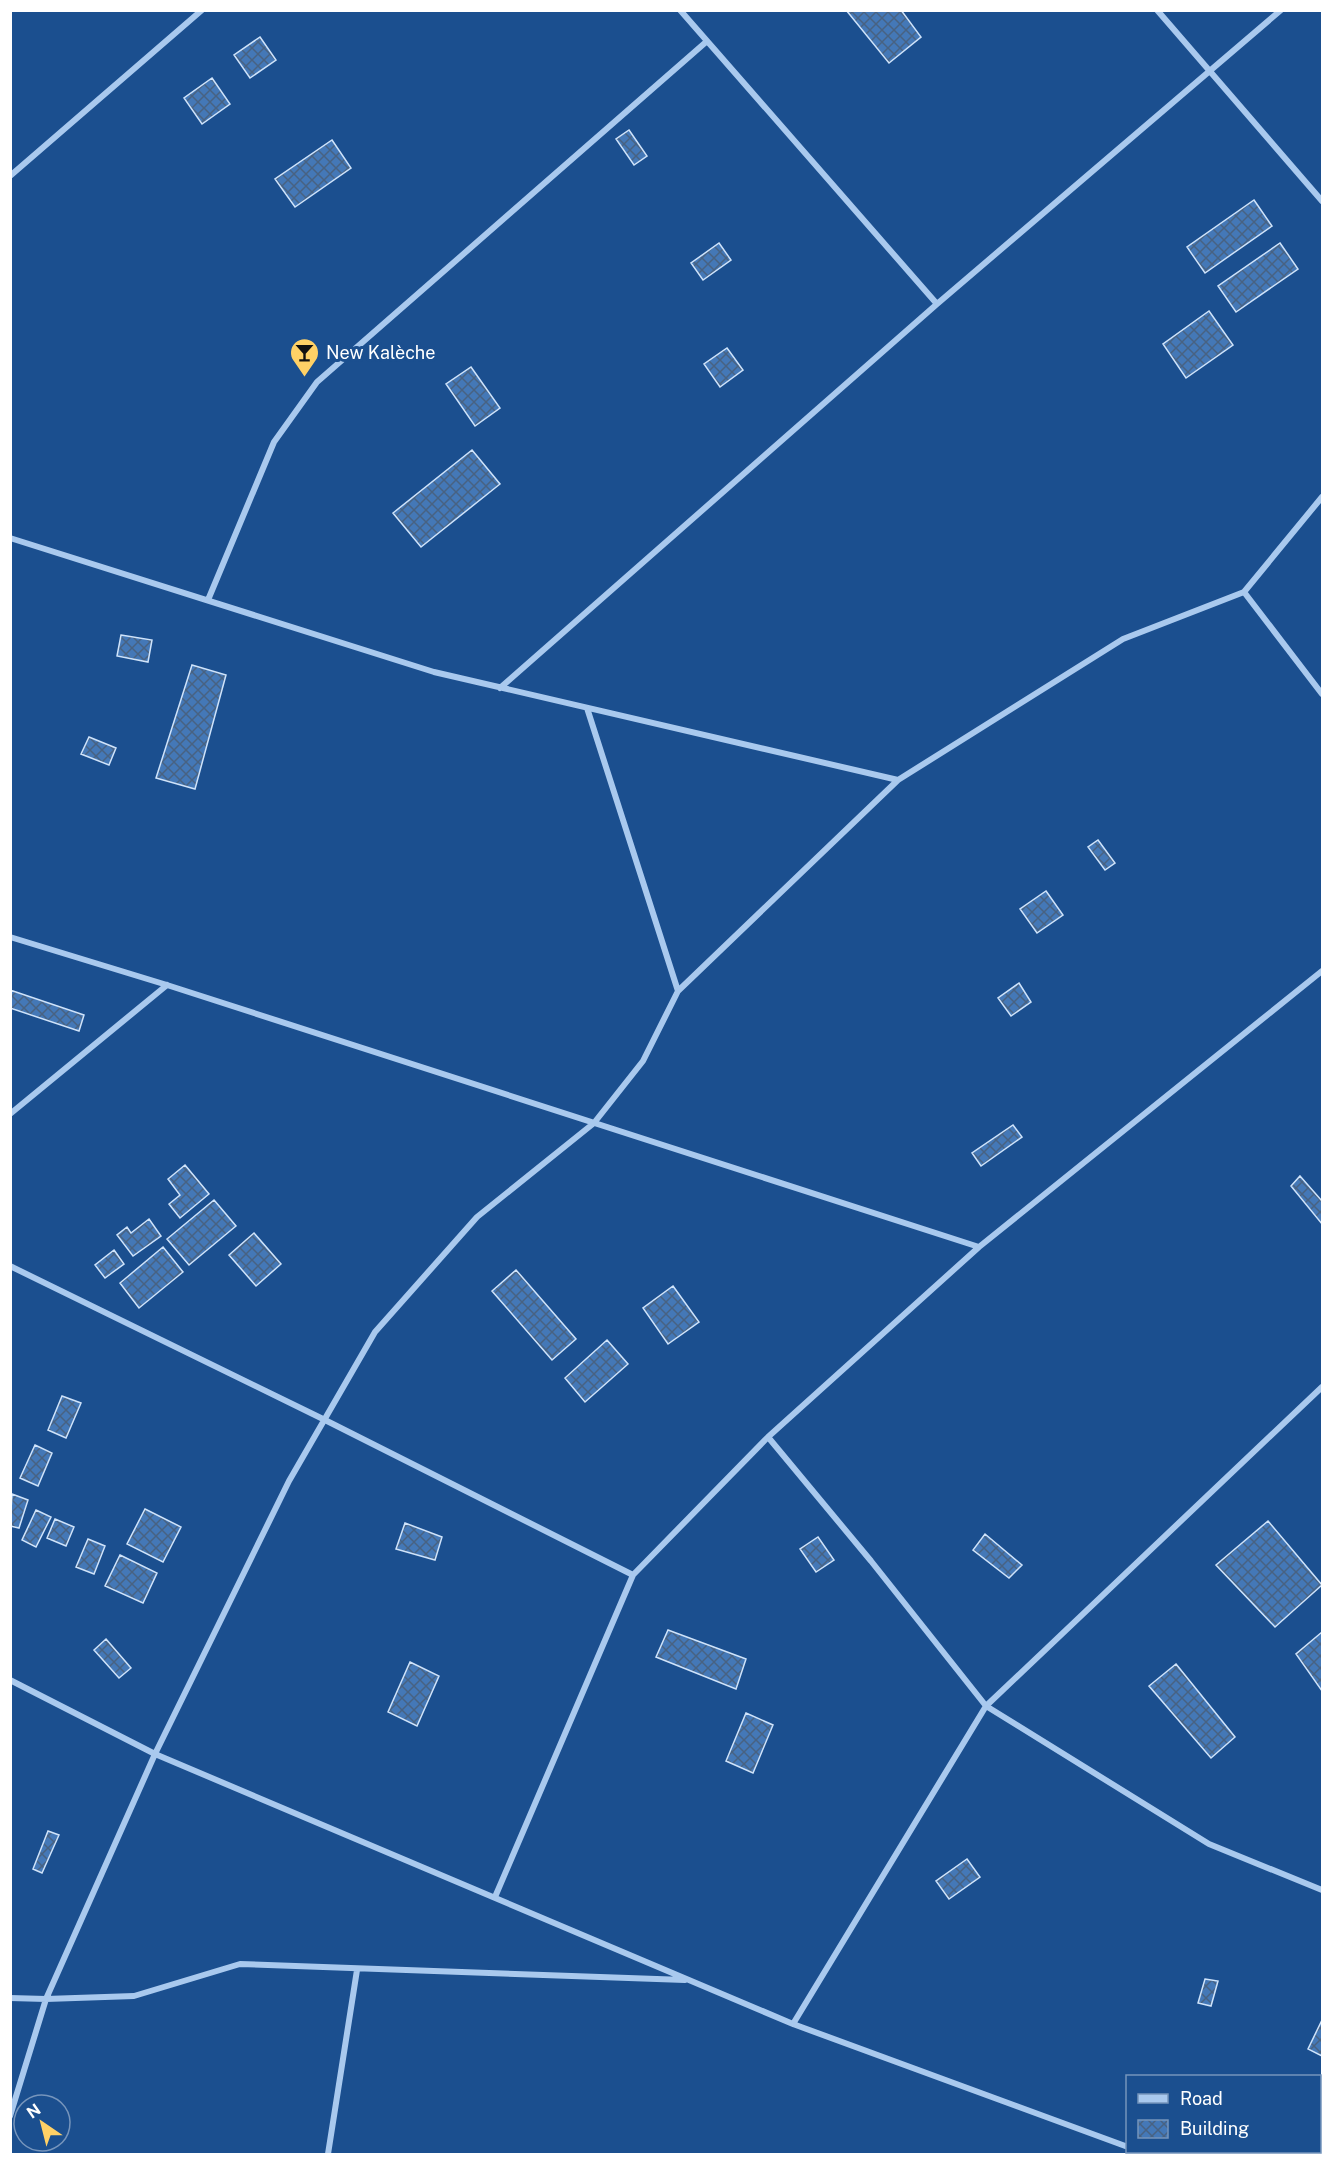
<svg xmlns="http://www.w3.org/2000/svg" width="1333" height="2165" font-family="'Public Sans',sans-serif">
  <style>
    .building { fill: url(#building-cross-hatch); stroke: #cfe3fa; stroke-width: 1.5 }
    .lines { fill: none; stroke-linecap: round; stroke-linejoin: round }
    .minor { stroke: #a9c9ee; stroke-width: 6 }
    .labels { text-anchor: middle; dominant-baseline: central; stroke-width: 6; stroke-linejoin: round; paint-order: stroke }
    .poi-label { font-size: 18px; fill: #fff; stroke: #1b4f8f; text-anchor: start }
  </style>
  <defs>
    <pattern id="building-cross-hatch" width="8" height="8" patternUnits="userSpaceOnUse" patternTransform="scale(1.5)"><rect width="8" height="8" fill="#4478b7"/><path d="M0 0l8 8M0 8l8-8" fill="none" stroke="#486282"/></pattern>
  </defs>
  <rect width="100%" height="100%" fill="#1b4f8f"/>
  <path class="building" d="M846,10H901L921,37L889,63Z
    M260,37L276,60L250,78L234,55Z
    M212,78L230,104L202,124L184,98Z
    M629,130L647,156L634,165L616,139Z
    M332,140L351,168L295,207L275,179Z
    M1254,200L1272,226L1205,273L1187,247Z
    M719,243L731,260L703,280L691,263Z
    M1280,243L1298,269L1236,312L1218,286Z
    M1209,311L1233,345L1186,378L1163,344Z
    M727,348L743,370L720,387L704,364Z
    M471,367L500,408L475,426L446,384Z
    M472,450L500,484L421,547L393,513Z
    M121,635L152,640L148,662L117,656Z
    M192,665L226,675L195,789L156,778Z
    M89,737L116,748L109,765L81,754Z
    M1098,840L1115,863L1105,870L1088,847Z
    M1046,891L1063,915L1037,933L1020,909Z
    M1019,983L1031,1002L1011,1016L998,998Z
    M10,990L84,1015L79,1031L10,1008Z
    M1013,1125L1022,1137L981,1166L972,1153Z
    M185,1165L209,1194L180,1218L169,1204L180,1195L168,1179Z
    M1300,1176L1322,1201V1224L1291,1186Z
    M214,1200L236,1226L189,1265L167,1239Z
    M149,1219L161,1236L133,1256L117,1235L127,1227L131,1233Z
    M254,1233L281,1264L256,1286L229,1255Z
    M163,1247L183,1272L139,1308L120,1283Z
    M114,1250L124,1264L105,1278L95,1265Z
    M516,1270L576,1339L552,1360L492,1291Z
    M673,1286L699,1322L668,1344L643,1308Z
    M607,1340L628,1364L585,1402L565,1378Z
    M62,1396L81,1403L66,1438L48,1430Z
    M35,1445L52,1453L38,1486L20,1478Z
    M12,1494L28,1500L19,1528L10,1526Z
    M145,1509L181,1527L163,1562L127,1544Z
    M36,1510L51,1517L36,1547L22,1540Z
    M55,1519L74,1527L66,1546L47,1538Z
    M1268,1521L1322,1585L1275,1627L1216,1565Z
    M405,1523L442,1537L435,1560L396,1549Z
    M985,1534L1022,1565L1009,1578L973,1550Z
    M818,1537L834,1560L816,1572L800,1549Z
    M88,1539L105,1546L94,1574L76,1567Z
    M120,1555L157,1573L143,1603L105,1586Z
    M668,1630L746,1659L736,1689L656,1657Z
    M1322,1632V1691L1296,1654Z
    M106,1639L131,1668L119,1678L94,1650Z
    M410,1662L439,1676L417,1726L388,1712Z
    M1176,1664L1235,1737L1211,1758L1149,1686Z
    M746,1713L773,1725L753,1773L726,1761Z
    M48,1831L59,1835L42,1873L33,1869Z
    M967,1859L980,1877L949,1899L936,1881Z
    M1205,1979L1218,1981L1211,2006L1198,2003Z
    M1322,2020V2056L1308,2049Z"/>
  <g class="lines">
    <path class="minor" d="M680,10L937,304
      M1157,10L1322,201
      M10,176L202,10
      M10,538L434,672L898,780
      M1244,592L1322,694
      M208,600L274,442L317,382L706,42
      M500,688L937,304L1281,10
      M10,937L167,985L979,1247
      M678,991L898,780L1123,639L1244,592L1322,497
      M10,1114L167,985
      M10,1266L323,1419L633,1575L495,1897
      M768,1437L871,1561L986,1706L1209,1844L1322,1890
      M633,1575L768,1437L979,1247L1322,971
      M10,1680L155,1754L793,2024L1128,2147
      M10,1998L46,1999L134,1996L240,1964L685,1980
      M793,2024L986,1706L1322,1387
      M10,2116L46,1999L155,1754L289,1481L375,1332L477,1217L594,1123L643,1061L678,991L587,708
      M1140,2152L1148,2154
      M328,2154L357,1970"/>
  </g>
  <defs>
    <symbol id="bar-pin" viewBox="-11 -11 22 30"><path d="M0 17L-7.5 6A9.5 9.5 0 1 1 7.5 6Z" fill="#ffd166" stroke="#1b4f8f"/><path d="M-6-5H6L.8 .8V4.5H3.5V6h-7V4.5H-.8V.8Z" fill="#111"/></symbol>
  </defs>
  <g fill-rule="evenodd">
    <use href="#bar-pin" x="288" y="336" width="33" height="45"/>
  </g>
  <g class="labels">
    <g class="poi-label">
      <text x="326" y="352">New Kalèche</text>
    </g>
  </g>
  <rect width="1333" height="2165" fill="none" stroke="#ffffff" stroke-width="24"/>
  <rect x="1126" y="2075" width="195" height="78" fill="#1b4f8f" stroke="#7695bc" stroke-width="1.5"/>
  <rect x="1138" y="2094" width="30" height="9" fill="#a9c9ee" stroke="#7695bc" stroke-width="1.5"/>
  <text x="1180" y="2105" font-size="18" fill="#ffffff">Road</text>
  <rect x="1138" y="2120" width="30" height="18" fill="url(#building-cross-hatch)" stroke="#7695bc" stroke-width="1.5"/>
  <text x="1180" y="2135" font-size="18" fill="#ffffff">Building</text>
  <g transform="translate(42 2123) rotate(325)"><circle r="28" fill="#1b4f8f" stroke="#7695bc" stroke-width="1.5"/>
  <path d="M0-4.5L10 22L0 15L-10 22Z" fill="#ffd166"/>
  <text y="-9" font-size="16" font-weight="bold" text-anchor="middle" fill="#ffffff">N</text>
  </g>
</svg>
